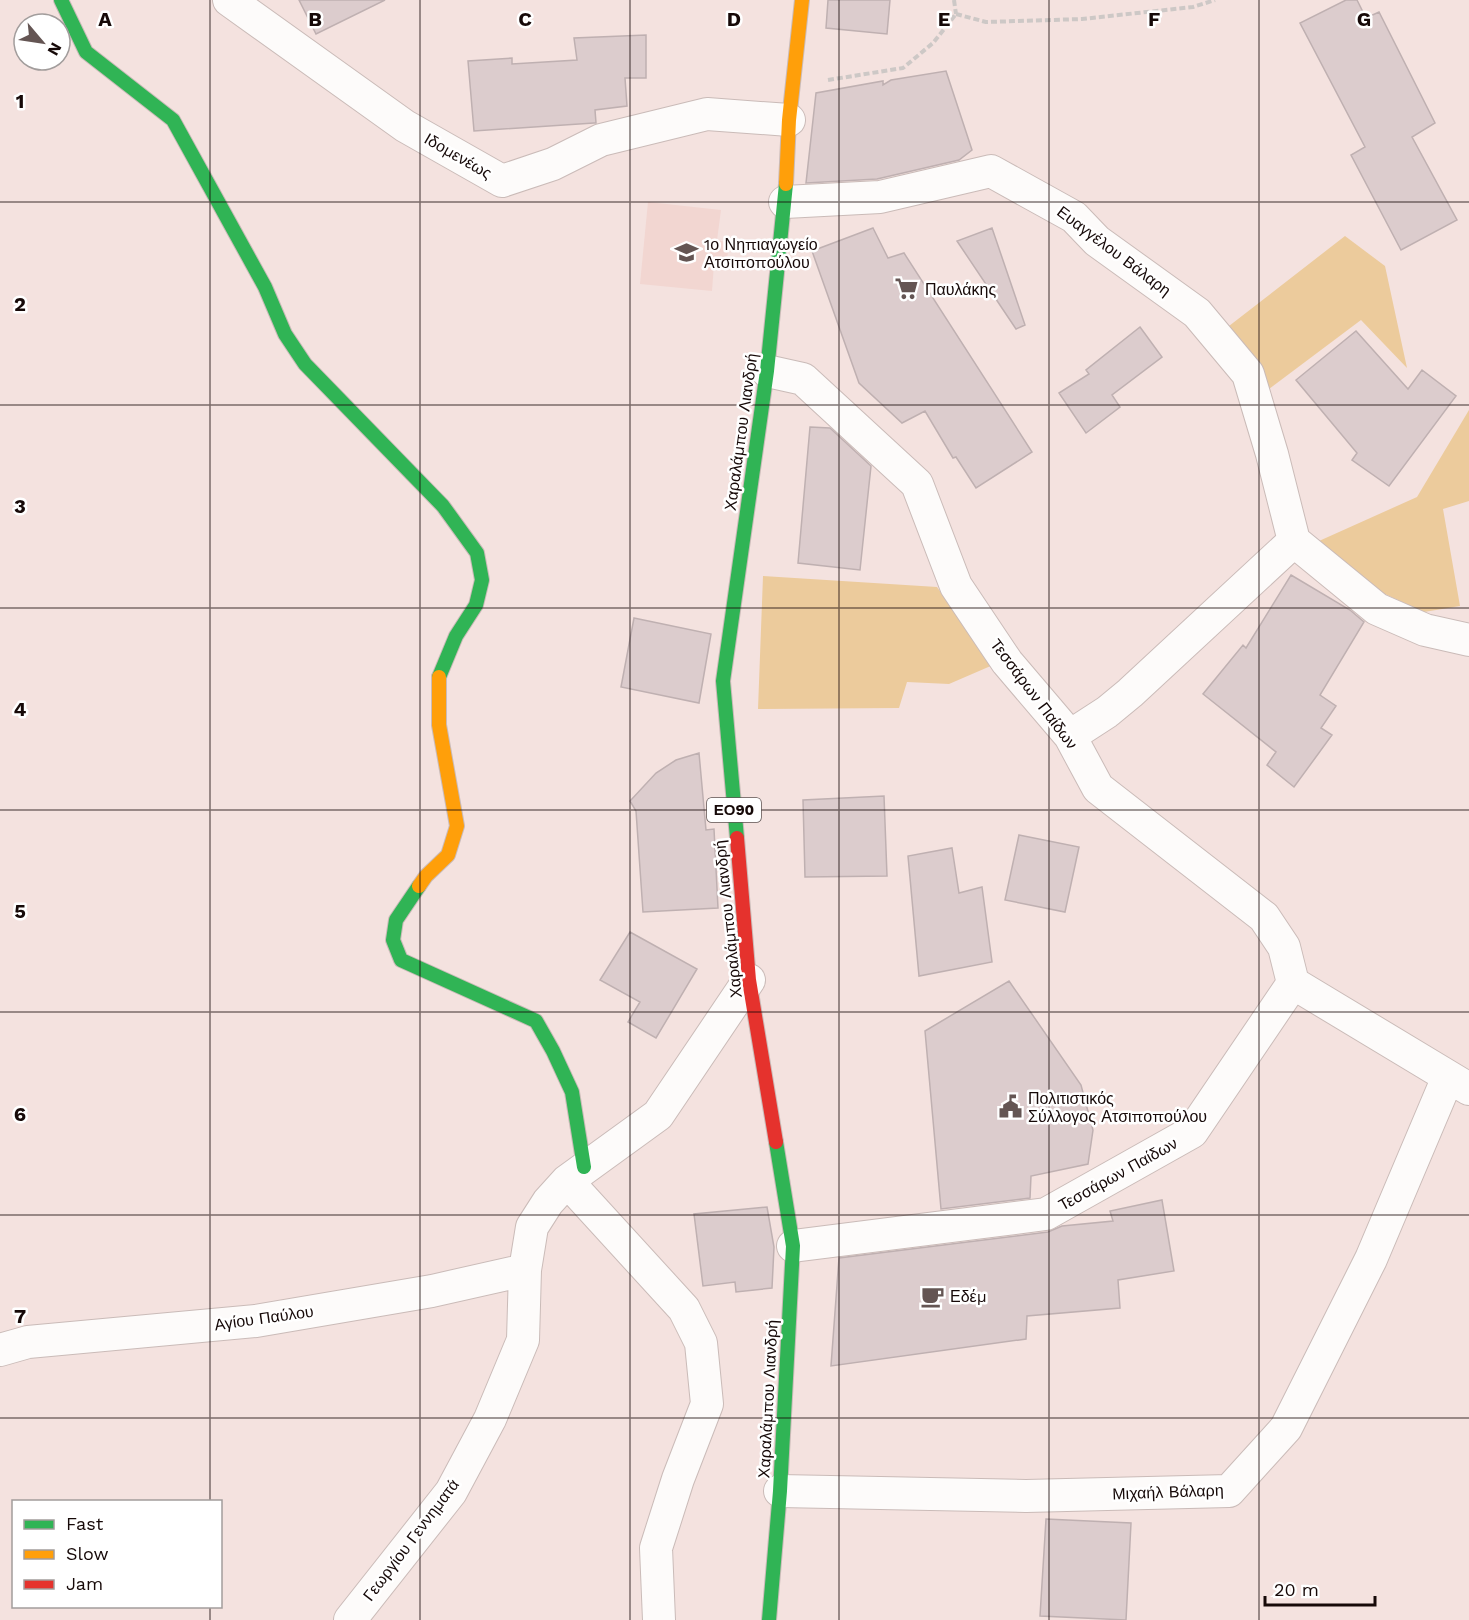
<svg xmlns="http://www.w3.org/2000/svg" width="1469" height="1620" font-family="'Work Sans',sans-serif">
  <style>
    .built { fill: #f2d6d1 }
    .green { fill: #eccb9c }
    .building { fill: #dccccd; stroke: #bfb0b1; stroke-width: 1.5 }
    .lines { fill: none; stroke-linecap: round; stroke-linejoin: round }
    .street-casing { stroke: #cabbb8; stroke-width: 34 }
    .fast-casing { stroke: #cabbb8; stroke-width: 16 }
    .slow-casing { stroke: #cabbb8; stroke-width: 16 }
    .jam-casing { stroke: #cabbb8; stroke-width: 16 }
    .path { stroke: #cdc8c6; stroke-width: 4; stroke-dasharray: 6 3; stroke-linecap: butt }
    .street { stroke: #fdfbfa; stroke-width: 32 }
    .fast { stroke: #30b455; stroke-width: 14 }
    .slow { stroke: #ff9f0a; stroke-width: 14 }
    .jam { stroke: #e5322d; stroke-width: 14 }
    .grid { fill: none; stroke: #160908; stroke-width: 1.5; stroke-opacity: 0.55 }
    .labels { text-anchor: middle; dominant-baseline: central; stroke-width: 5; stroke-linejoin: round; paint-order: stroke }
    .shield { fill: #fff; stroke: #5c5352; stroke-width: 1.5 }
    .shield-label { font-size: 15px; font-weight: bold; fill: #160908 }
    .street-label { font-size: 16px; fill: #160908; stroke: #fff }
    .poi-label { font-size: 16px; fill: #160908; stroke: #fff; text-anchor: start }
    .grid-label { font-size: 20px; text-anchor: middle; font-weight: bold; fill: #160908; stroke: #fff; stroke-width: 5; stroke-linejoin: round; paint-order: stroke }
  </style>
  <rect width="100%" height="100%" fill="#f4e2df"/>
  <path class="built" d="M648,202L721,210L717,240L730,243L725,267L714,264L712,291L640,284Z"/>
  <path class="green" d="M1345,236L1385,266L1407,368L1361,320L1269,389L1258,363L1229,326Z
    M1469,410V501L1443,509L1460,606L1424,612L1374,589L1319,541L1417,497Z
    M763,576L937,587L993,665L949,684L907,682L899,708L758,709Z"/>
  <path class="building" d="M299,0H385L316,34Z
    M828,0H890L887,34L826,28Z
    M1346,0H1357L1366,18L1379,12L1435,123L1412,137L1457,220L1401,250L1351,155L1365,147L1300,23Z
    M646,35V78H625L627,106L595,110L596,123H594L474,131L468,61L512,58V64L577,60L574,38Z
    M946,71L972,150L959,160L877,179L806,183L816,93L883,81V85L891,80Z
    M873,228L888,258L904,253L1032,452L976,488L956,457L953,458L925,411L902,423L859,383L812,251Z
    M992,228L1025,325L1016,329L957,241Z
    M1140,327L1162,357L1112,395L1120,407L1086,433L1059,393L1089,374L1086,370Z
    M1356,331L1408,389L1422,370L1456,396L1389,486L1352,460L1357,453L1296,380Z
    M810,427L830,428L871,466L860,570L798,563Z
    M1291,575L1350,610L1364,622L1320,695L1336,706L1321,728L1332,735L1294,787L1267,765L1276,752L1203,694L1243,645L1246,648Z
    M634,618L711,634L699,703L621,687Z
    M699,753L706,830L714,829L718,908L643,912L636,811L630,801L656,773L676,760Z
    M884,796L887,876L805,877L803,800Z
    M1019,835L1079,847L1065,912L1005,900Z
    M952,848L959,893L982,887L992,962L919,976L908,856Z
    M630,932L697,969L656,1038L628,1022L640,1002L600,980Z
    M1009,981L1081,1085L1093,1130L1088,1164L1031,1176L1030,1198L941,1209L925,1031Z
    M1162,1200L1174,1271L1118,1280L1120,1308L1027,1316L1026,1339L831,1366L839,1258L1048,1232L1062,1226L1113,1221L1110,1211Z
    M767,1207L774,1247L772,1288L736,1292L735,1282L703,1286L694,1214Z
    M1046,1519L1131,1523L1126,1620L1040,1616Z"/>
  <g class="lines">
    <defs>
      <path id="street" d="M229,0L405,126L502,181L553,164L601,140L707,114L789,120
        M785,202L880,197L991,171L1074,217L1097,241L1197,313L1248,374L1272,454L1294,541L1377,609L1425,630L1469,640
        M767,371L803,379L917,484L956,586L1007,662L1070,736L1098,788L1264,917L1284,947L1293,983L1469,1089
        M1070,736L1107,712L1130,693L1294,541
        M567,1181L684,1309L701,1343L707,1404L678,1479L656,1548L659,1620
        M793,1246L1046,1214L1192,1132L1293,983
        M0,1350L28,1342L256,1321L432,1291L525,1270
        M780,1491L1026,1496L1229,1491L1286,1428L1371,1259L1448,1077
        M350,1620L451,1492L490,1419L523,1340L525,1270L532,1227L548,1202L567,1181L658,1115L749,980"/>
      <path id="fast" d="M61,0L86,52L173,120L265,287L285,334L305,364L443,506L477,553L482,580L476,605L456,636L439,677
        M737,838L723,681L767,371L786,184
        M419,886L396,920L393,940L401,960L536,1021L553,1051L572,1092L584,1167
        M769,1620L780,1491L793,1246L776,1142"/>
      <path id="slow" d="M786,184L789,120L802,0
        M419,886L426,876L448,855L457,826L439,725V677"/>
      <path id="jam" d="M737,838L749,980L776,1142"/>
    </defs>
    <use href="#street" class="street-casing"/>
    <use href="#fast" class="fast-casing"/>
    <use href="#slow" class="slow-casing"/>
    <use href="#jam" class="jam-casing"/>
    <path class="path" d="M954,0L956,14
      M956,14L986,22L1082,19L1193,7L1215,0
      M828,80L903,68L933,43L956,14"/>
    <use href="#street" class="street"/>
    <use href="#fast" class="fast"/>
    <use href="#slow" class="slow"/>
    <use href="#jam" class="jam"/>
  </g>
  <path class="grid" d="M210,0V1502M420,0V1620M630,0V1620M839,0V1620M1049,0V1620M1259,0V1620M0,202H1469M0,405H1469M0,608H1469M0,810H1469M0,1012H1469M0,1215H1469M0,1418H1469M210,1606V1620"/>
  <defs>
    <symbol id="school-bare" viewBox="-9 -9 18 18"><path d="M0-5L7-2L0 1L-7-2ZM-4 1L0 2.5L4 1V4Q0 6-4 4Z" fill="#645553" stroke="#fff" stroke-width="2.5" paint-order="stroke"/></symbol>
    <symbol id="supermarket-bare" viewBox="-9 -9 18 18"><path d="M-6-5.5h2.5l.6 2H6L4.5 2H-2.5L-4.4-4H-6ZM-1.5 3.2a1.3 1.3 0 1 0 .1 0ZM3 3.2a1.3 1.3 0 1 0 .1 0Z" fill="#645553" stroke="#fff" stroke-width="2.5" paint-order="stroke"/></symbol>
    <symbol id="civic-bare" viewBox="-9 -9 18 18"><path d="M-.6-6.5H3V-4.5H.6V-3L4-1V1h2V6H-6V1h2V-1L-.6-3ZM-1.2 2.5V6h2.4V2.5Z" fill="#645553" stroke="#fff" stroke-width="2.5" paint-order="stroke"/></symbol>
    <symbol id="cafe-bare" viewBox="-9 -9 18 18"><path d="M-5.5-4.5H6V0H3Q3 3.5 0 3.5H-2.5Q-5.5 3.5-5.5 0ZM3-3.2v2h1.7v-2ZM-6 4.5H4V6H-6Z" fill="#645553" stroke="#fff" stroke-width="2.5" paint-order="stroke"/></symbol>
  </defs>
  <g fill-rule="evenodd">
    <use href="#school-bare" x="670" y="236" width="33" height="33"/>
    <use href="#supermarket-bare" x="890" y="272" width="33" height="33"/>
    <use href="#civic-bare" x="994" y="1090" width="33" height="33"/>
    <use href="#cafe-bare" x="916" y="1280" width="33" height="33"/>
  </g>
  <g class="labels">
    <rect class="shield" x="707" y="798" width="54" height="24" rx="4.5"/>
    <g class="shield-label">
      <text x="734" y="810">ΕΟ90</text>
    </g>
    <g class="street-label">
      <text transform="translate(458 156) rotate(30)">Ιδομενέως</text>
      <text transform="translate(1114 251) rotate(37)">Ευαγγέλου Βάλαρη</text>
      <text transform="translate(741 432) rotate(-82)">Χαραλάμπου Λιανδρή</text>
      <text transform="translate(1034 694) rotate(53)">Τεσσάρων Παίδων</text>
      <text transform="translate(728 919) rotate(-96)">Χαραλάμπου Λιανδρή</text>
      <text transform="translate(1118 1174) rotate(-29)">Τεσσάρων Παίδων</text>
      <text transform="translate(264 1318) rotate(-8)">Αγίου Παύλου</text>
      <text transform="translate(768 1399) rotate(-87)">Χαραλάμπου Λιανδρή</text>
      <text transform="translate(1168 1492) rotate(-2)">Μιχαήλ Βάλαρη</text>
      <text transform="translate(411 1540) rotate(-53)">Γεωργίου Γεννηματά</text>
    </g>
    <g class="poi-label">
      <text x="704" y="244">1ο Νηπιαγωγείο<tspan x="704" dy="18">Ατσιποπούλου</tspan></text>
      <text x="925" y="289">Παυλάκης</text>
      <text x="1028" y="1098">Πολιτιστικός<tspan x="1028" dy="18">Σύλλογος Ατσιποπούλου</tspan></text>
      <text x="950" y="1296">Εδέμ</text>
    </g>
  </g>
  <g class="grid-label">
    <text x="105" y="26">A</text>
    <text x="315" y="26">B</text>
    <text x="525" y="26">C</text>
    <text x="734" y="26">D</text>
    <text x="944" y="26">E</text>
    <text x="1154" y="26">F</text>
    <text x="1364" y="26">G</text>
    <text x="20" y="108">1</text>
    <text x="20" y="311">2</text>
    <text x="20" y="513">3</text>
    <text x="20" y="716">4</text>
    <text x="20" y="918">5</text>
    <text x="20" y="1121">6</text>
    <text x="20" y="1323">7</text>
  </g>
  <rect x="12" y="1500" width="210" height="108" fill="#ffffff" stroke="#a29d9c" stroke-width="1.5"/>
  <rect x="24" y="1520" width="30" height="9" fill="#30b455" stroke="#a29d9c" stroke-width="1.5"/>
  <text x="66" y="1530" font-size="18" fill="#160908">Fast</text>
  <rect x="24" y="1550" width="30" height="9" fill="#ff9f0a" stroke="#a29d9c" stroke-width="1.5"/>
  <text x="66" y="1560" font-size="18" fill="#160908">Slow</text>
  <rect x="24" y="1580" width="30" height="9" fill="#e5322d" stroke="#a29d9c" stroke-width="1.5"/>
  <text x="66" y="1590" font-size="18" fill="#160908">Jam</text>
  <g transform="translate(42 42) rotate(119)"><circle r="28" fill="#ffffff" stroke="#a29d9c" stroke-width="1.5"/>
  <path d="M0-4.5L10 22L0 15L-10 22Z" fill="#645553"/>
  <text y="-9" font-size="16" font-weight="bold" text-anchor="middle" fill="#160908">N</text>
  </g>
  <path d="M1265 1596v9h110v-9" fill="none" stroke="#160908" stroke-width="3"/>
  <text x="1274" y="1596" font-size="18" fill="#160908" stroke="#ffffff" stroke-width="4.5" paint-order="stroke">20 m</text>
</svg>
